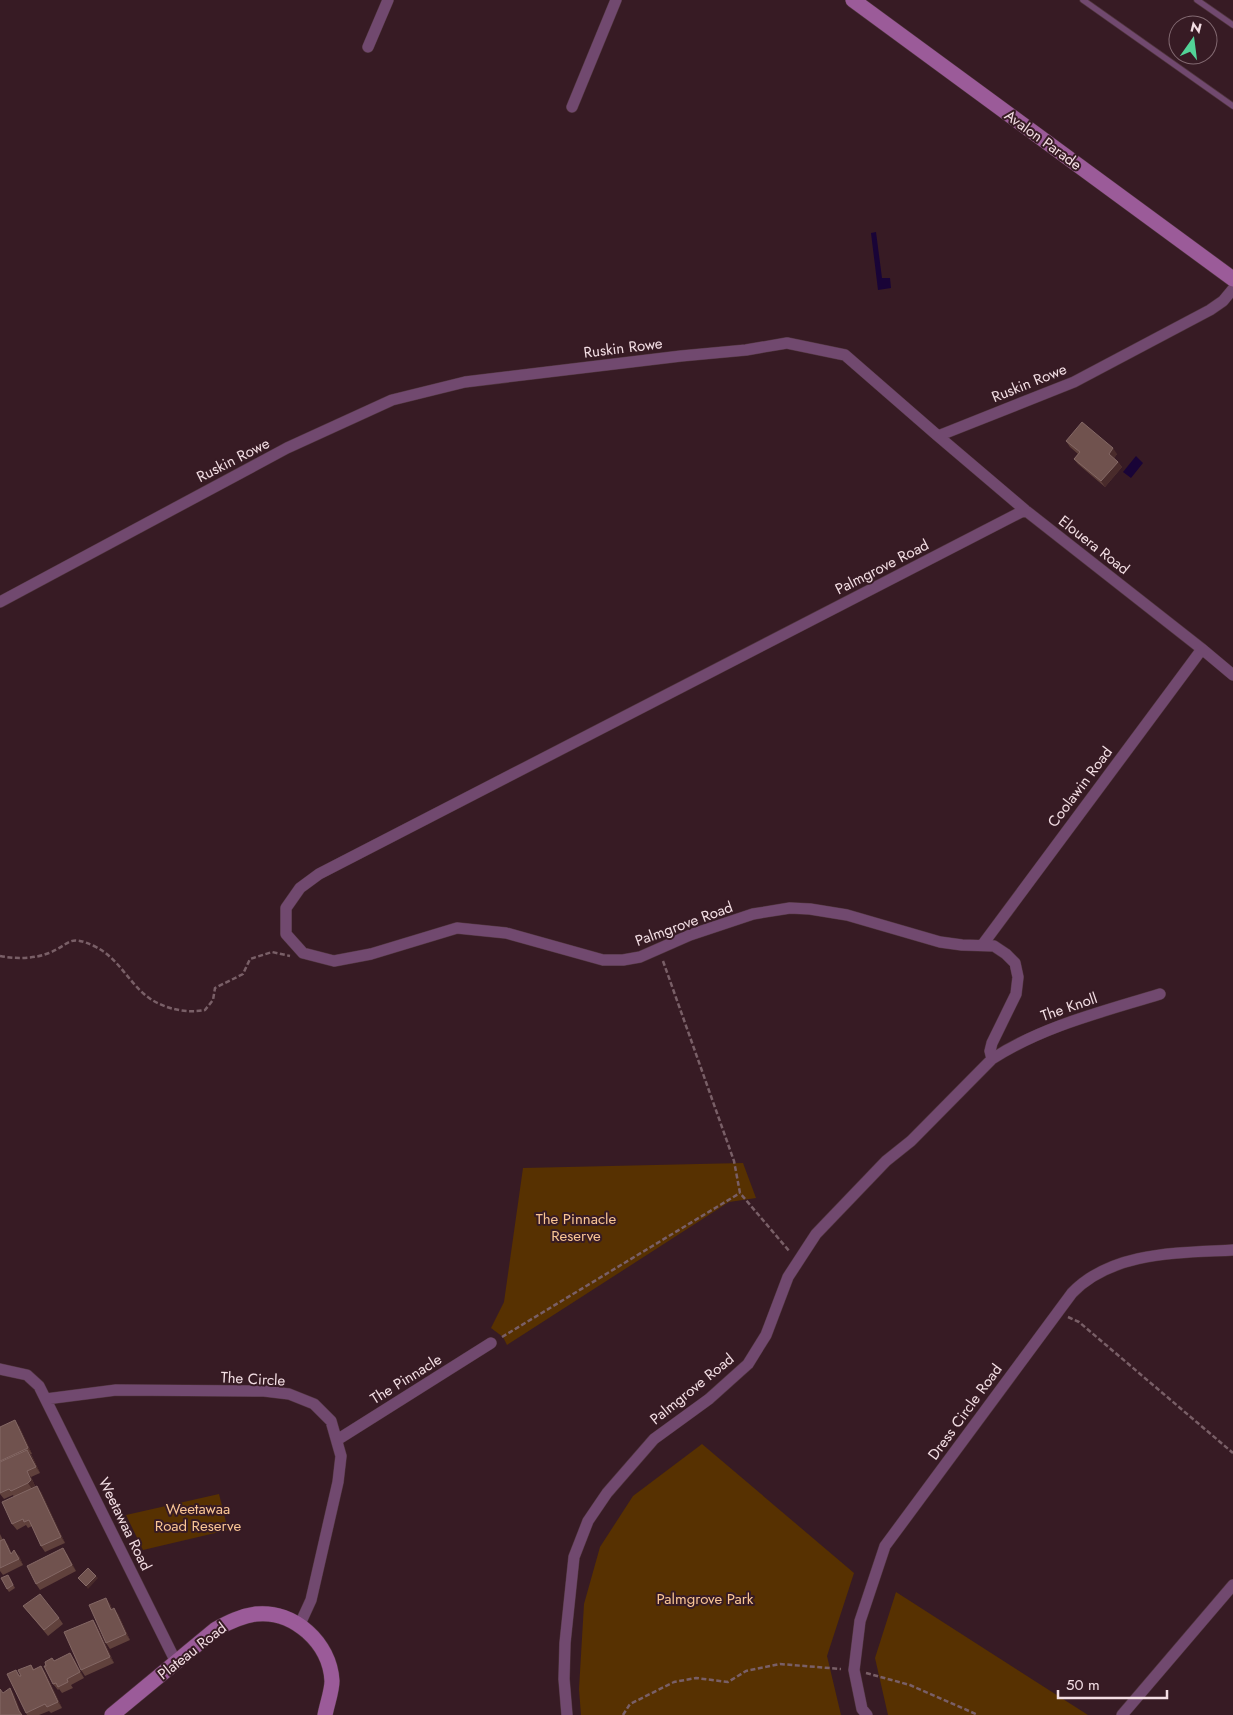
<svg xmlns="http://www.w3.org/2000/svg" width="1233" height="1715" font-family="Jost,sans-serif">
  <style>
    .green { fill: #573101 }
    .water { fill: #190437 }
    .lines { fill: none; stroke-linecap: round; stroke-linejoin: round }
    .lane-casing { stroke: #51363f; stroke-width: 7 }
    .street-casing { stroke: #51363f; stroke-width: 12 }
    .secondary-casing { stroke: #51363f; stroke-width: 16 }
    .path { stroke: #795f67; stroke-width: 2.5; stroke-dasharray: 5 2.5; stroke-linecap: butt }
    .lane { stroke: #71496f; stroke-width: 5.5 }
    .street { stroke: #71496f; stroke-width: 11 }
    .secondary { stroke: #9b5b99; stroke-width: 15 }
    .wall { fill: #60413c }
    .shaded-wall { fill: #492b2b }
    .building { fill: #70524e; stroke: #846865 }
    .labels { text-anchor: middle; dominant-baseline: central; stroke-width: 4; stroke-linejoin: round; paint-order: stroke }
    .street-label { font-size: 15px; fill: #f3dee4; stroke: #371b24 }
    .park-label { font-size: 15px; fill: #f9c595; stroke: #371b24 }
  </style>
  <rect width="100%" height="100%" fill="#371b24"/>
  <path class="green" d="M743,1163L756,1198L729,1202L507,1345L503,1337L491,1328L504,1302L523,1168Z
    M702,1444L854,1573L827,1656L841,1715H581L579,1689L584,1604L600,1547L633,1496Z
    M219,1494L228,1530L143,1550L126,1515Z
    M896,1592L1088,1715H888L875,1658Z"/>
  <path class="water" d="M876,232L882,278H890L891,288L878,290L871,233Z
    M1136,456L1143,463L1131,478L1123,472Z"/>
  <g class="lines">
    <defs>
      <path id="lane" d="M1083,0L1233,106
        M1197,0L1233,25"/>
      <path id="street" d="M368,47L388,0
        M572,107L616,0
        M938,436L1025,510L1202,649L1233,675
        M0,602L287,448L392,400L465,382L681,356L746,350L787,343L845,355L938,436L1074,382L1210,310L1223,301L1233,289
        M983,944L1202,649
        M992,1059C1043,1026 1102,1012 1160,994
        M0,1369L27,1375L39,1386L176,1662
        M46,1399L116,1390L264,1391L289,1394L314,1404L331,1421L341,1456L338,1482L311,1600L300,1624
        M337,1440L491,1343
        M567,1715L564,1679L565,1643L574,1557L588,1521L607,1493L654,1439L709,1399L748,1364L766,1335L788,1277L816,1234L886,1161L911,1141L992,1059L990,1051L992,1043L1016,994L1018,977L1015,963L1006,954L994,946L962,945L940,942L847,915L810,909L790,908L753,914L690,935L640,957L623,960H603L506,933L457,928L371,954L334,961L303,953L286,934V908L300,888L319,874L1025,510
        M867,1715L862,1709L854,1670L860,1621L885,1546L1072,1293C1112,1251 1179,1253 1233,1250
        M1122,1715L1233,1585"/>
      <path id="secondary" d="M853,0L1233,279
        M112,1715L216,1629C229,1622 241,1616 256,1614C294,1610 330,1643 332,1681C332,1691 327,1704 325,1715"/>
    </defs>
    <use href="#lane" class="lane-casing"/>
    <use href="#street" class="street-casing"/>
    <use href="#secondary" class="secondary-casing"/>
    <path class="path" d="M0,956C16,959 34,959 49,953C71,944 68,934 94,946C117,957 126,978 144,994C160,1008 185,1014 205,1010L213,1000L215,988L243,974L250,959L272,952L290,956
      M663,961L734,1161L740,1193L790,1252
      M1068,1317L1079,1322L1233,1453
      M502,1337L740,1193
      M866,1673L910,1685L978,1715
      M623,1715L630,1704L674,1682L696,1678L728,1682L746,1671L780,1664L841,1669"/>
    <use href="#lane" class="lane"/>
    <use href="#street" class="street"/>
    <use href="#secondary" class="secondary"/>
  </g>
  <path class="wall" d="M1066,441L1117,454L1114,458L1118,462L1122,467L1105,487L1078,464L1074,459L1078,454L1070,447Z
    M19,1426L32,1454H31L40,1473L31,1477L35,1486L33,1488L41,1492L65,1543L45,1552L41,1546L32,1526L28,1528L26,1525L17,1530L12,1524L14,1497L13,1495L4,1499L0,1494V1427Z
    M0,1534L3,1540L8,1545L11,1553L19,1556L23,1565L3,1575L0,1571Z
    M67,1554L76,1571L40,1590L36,1584Z
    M10,1578L15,1588L9,1592L7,1589Z
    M110,1604L112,1609L118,1614L130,1640L110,1649L106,1643Z
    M23,1606L59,1618L63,1624L48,1636Z
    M93,1620L97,1626L114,1663L85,1676L81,1670Z
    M74,1659L84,1678L71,1685L73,1688L62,1693L59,1689L58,1690L53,1684L54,1661Z
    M31,1665L34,1669L45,1672L62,1708L51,1713L49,1711L39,1715H27L26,1713L16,1670L20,1676Z"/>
  <path class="shaded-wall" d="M1113,448L1117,454L1113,460L1109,454Z
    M1118,462L1122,467L1105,487L1101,481Z
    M15,1420L19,1426L32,1454L28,1448Z
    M27,1450L32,1456L40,1473L36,1467Z
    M27,1471L31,1477L35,1486L32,1489L28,1483Z
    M37,1486L41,1492L65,1543L61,1537Z
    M4,1539L8,1545L15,1560L11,1554Z
    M63,1548L67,1554L76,1571L72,1565Z
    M14,1550L19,1556L23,1565L19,1559Z
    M96,1576L98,1578L88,1589L86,1586Z
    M106,1598L110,1604L115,1616L111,1610Z
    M114,1608L118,1614L130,1640L126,1634Z
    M93,1620L97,1626L114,1663L110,1657Z
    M70,1653L74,1659L84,1678L80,1672Z
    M41,1666L45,1672L62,1708L58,1702Z
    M10,1688L14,1694L22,1715L19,1711Z"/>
  <path class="building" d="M1082,422L1113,448L1109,454L1118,462L1101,481L1074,459L1080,452L1066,441Z
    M15,1420L28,1448L0,1461V1427Z
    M27,1450L36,1467L27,1471L31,1480L28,1483L11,1491L9,1489L0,1493V1462Z
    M37,1486L61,1537L41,1546L29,1520L24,1522L23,1519L12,1524L2,1502Z
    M4,1539L11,1554L14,1550L19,1559L0,1568V1541Z
    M63,1548L72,1565L36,1584L27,1566Z
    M88,1568L96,1576L86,1586L78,1578Z
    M8,1575L13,1585L7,1589L1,1578Z
    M40,1594L59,1618L44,1630L23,1606Z
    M106,1598L111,1610L114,1608L126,1634L106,1643L89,1605Z
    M93,1620L110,1657L81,1670L64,1632Z
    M70,1653L80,1672L67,1679L68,1682L58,1687L56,1683L53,1684L44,1666H46L45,1662L52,1658L54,1661Z
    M31,1665L33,1670L41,1666L58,1702L47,1707L45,1704L26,1713L7,1674L16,1670L19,1676H21L18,1670Z
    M10,1688L19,1711L22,1715H0V1689L3,1693Z"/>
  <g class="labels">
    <g class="street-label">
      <text transform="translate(1043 140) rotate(36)">Avalon Parade</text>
      <text transform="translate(623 348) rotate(-7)">Ruskin Rowe</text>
      <text transform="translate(1029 383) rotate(-22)">Ruskin Rowe</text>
      <text transform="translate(233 460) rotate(-27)">Ruskin Rowe</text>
      <text transform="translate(1094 545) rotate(38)">Elouera Road</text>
      <text transform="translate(882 567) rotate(-27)">Palmgrove Road</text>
      <text transform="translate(1080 787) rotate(-53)">Coolawin Road</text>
      <text transform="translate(684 924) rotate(-20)">Palmgrove Road</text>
      <text transform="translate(1069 1007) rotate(-19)">The Knoll</text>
      <text transform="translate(253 1379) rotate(3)">The Circle</text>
      <text transform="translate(406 1379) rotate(-32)">The Pinnacle</text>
      <text transform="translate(692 1389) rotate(-39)">Palmgrove Road</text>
      <text transform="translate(965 1412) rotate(-54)">Dress Circle Road</text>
      <text transform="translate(125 1524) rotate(64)">Weetawaa Road</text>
      <text transform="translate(192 1651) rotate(-38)">Plateau Road</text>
    </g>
    <g class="park-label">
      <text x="576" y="1219">The Pinnacle<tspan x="576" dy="17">Reserve</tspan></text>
      <text x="198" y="1509">Weetawaa<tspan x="198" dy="17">Road Reserve</tspan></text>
      <text x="705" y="1599">Palmgrove Park</text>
    </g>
  </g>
  <g transform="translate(1193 40) rotate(14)"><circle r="24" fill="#371b24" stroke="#826971"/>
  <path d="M0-4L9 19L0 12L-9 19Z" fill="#52d397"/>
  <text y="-8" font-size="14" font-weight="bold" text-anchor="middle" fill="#f3dee4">N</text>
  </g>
  <path d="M1058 1690v8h109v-8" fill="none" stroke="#f3dee4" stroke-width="2.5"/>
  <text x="1066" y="1690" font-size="15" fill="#f3dee4" stroke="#371b24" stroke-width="4" paint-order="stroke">50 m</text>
</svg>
